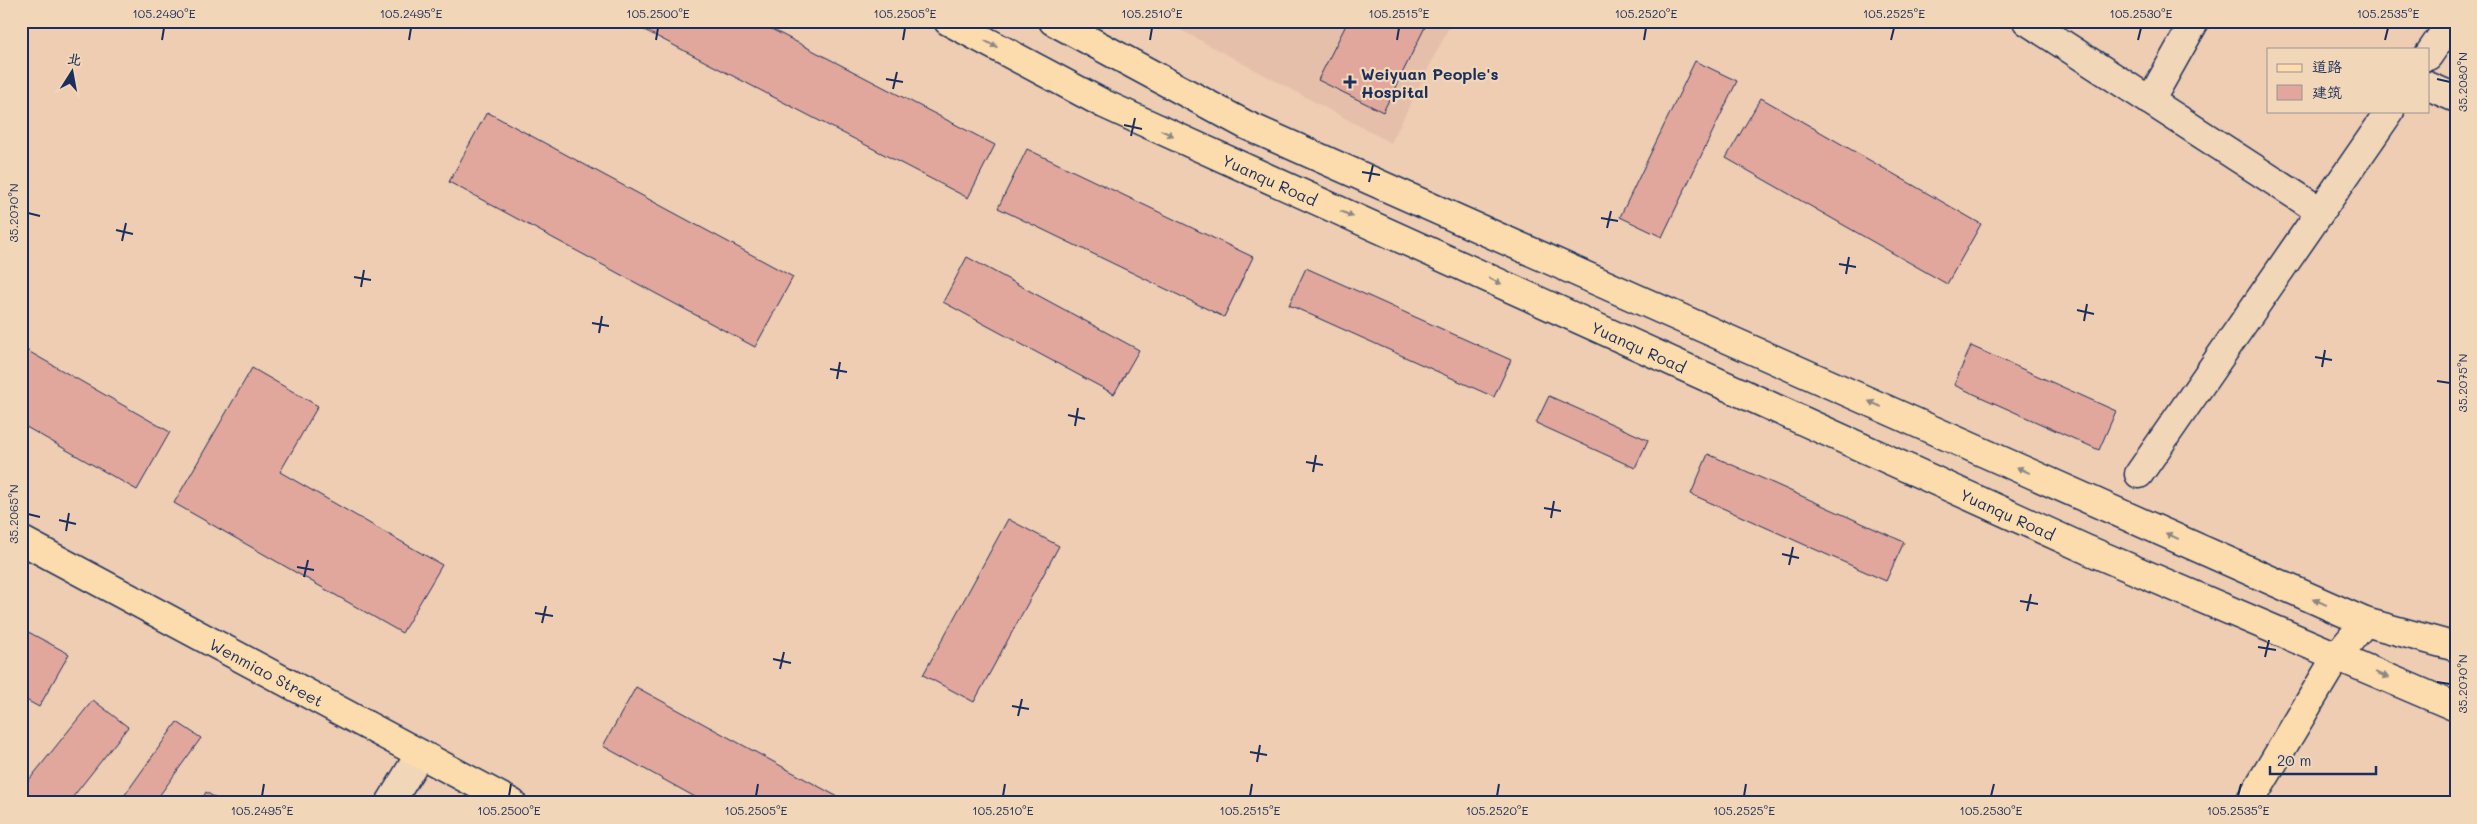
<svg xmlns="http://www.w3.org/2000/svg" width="2477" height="824" font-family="Mali,'LXGW WenKai TC',sans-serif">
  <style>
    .built { fill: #e6bfaa }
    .building { fill: #e1a79d; stroke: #1b2f5e }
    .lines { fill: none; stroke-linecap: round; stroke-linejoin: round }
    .minor-casing { stroke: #1b2f5e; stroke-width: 31 }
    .major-casing { stroke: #1b2f5e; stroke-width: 31 }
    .minor { stroke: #f1d6b8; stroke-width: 28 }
    .major { stroke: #fcdcac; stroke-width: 28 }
    .oneway { fill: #8c8685 }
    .ticks { fill: none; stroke: #1b2f5e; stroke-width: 2 }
    .poi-dot { fill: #1b2f5e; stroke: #f1d6b8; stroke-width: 2 }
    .labels { text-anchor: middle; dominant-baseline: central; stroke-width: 4.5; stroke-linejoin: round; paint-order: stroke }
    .poi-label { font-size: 16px; font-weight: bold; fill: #1b2f5e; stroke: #f1d6b8; text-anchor: start }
    .street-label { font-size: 16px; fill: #1b2f5e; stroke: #f1d6b8 }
    .neatline { fill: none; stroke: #1b2f5e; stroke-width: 2 }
    .ticks-label { font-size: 12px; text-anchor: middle; fill: #1b2f5e }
  </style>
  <rect width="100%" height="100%" fill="#eecdb3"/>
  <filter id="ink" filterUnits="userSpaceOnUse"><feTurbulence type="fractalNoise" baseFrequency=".02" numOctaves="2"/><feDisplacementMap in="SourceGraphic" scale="10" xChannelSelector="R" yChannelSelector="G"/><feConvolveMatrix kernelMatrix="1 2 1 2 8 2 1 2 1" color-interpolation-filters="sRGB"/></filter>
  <g filter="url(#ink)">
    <path class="built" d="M1164,21H1452L1391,143Z"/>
    <path class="building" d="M627,21H756L995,145L968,198Z
      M1348,21H1428L1383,112L1318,80Z
      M1695,61L1737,81L1662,237L1620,217Z
      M1761,98L1981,224L1947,284L1726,158Z
      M487,112L793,277L755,347L449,182Z
      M1027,149L1253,257L1224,317L998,208Z
      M967,257L1139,350L1114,394L943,302Z
      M1306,268L1511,360L1494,397L1289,305Z
      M1971,346L2116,411L2099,450L1954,385Z
      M21,347L170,432L137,490L21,424Z
      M252,368L318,406L280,472L442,565L402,633L174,503Z
      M1549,396L1648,440L1635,468L1536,423Z
      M1708,454L1904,542L1886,581L1691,494Z
      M1008,519L1059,546L974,702L923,675Z
      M21,628L69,654L39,707L21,697Z
      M636,687L849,803H706L603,746Z
      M93,700L128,727L68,803H21V790Z
      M177,722L201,738L154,803H119Z
      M206,792L223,803H200Z"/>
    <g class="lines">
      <defs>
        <path id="minor" d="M2027,21L2320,211
          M2428,56L2452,21
          M2428,86L2456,98
          M2150,101L2195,21
          M2139,474L2390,111
          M390,803L420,754"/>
        <g id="major">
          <path id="s1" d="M948,21L1104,104L2088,550L2456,707"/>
          <path d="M1053,21L1246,125L2365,622L2456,647"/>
          <path id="s2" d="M21,540L512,803"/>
          <path d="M2249,803L2337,656L2365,622"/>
        </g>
      </defs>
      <use href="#minor" class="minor-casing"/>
      <use href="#major" class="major-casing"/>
      <use href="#minor" class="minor"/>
      <use href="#major" class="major"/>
    </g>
    <defs><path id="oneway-solid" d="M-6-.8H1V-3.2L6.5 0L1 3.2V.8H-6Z" transform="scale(1.25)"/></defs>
    <g class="oneway">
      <use href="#oneway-solid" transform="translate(991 44) rotate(28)"/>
      <use href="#oneway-solid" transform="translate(1167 133) rotate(24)"/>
      <use href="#oneway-solid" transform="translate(1347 214) rotate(24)"/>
      <use href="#oneway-solid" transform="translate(1495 281) rotate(24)"/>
      <use href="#oneway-solid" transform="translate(1875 404) rotate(-156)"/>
      <use href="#oneway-solid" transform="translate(2023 470) rotate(-156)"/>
      <use href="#oneway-solid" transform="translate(2172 536) rotate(-156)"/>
      <use href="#oneway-solid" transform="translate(2320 602) rotate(-156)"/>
      <use href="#oneway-solid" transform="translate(2382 675) rotate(23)"/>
    </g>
  </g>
  <path class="ticks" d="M162,40L164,28M409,40L411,28M656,40L658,28M903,40L905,28M1150,40L1152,28M1397,40L1399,28M1644,40L1646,28M1891,40L1894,28M2138,40L2141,28M2385,40L2388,28M886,79L903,82M2437,79L2450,82M893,89L897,72M1124,125L1142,129M1131,136L1135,118M1362,172L1380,175M1369,182L1373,165M28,213L40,216M1601,218L1618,221M1607,228L1611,211M116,230L133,234M122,241L126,223M1839,264L1856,267M1846,274L1849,257M354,277L371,280M361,287L364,270M2077,310L2094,314M2084,321L2087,304M592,323L609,326M599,333L602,316M2315,357L2332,360M2322,367L2325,350M830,369L847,372M837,379L840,362M2437,381L2450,383M1068,415L1085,419M1075,426L1078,408M1306,462L1323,465M1313,472L1316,455M1544,508L1561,511M28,514L40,517M1551,518L1554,501M59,520L76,524M66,531L69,513M1782,554L1799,558M1789,565L1793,547M297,567L314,570M304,577L308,560M2020,601L2038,604M2027,611L2031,594M535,613L553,616M542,623L546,606M2258,647L2276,650M2265,657L2269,640M773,659L791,663M780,669L784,652M2437,682L2450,684M1012,706L1029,709M1018,716L1022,699M1250,752L1267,755M1257,762L1260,745M262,796L264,784M509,796L511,784M756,796L758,784M1003,796L1005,784M1250,796L1252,784M1497,796L1499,784M1744,796L1746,784M1991,796L1994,784M2238,796L2241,784"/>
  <path class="poi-dot" d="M1347.5 74.5h5v5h5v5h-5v5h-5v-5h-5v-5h5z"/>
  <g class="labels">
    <g class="poi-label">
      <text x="1361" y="73">Weiyuan People's<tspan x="1361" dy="18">Hospital</tspan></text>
    </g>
    <g class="street-label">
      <text stroke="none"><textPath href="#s1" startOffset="359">Yuanqu Road</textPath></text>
      <text stroke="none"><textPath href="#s1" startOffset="764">Yuanqu Road</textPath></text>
      <text stroke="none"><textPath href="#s1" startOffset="1169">Yuanqu Road</textPath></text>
      <text stroke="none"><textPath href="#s2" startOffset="279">Wenmiao Street</textPath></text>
    </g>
  </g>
  <rect width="2477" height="824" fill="none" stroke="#f1d6b8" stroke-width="55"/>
  <rect x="2267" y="48" width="162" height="65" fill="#f1d6b8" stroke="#9b9394"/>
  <rect x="2277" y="64" width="25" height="8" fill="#fcdcac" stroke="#9b9394"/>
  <text x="2312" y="72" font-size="15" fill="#1b2f5e">道路</text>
  <rect x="2277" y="85" width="25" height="15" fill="#e1a79d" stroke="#9b9394"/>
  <text x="2312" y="98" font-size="15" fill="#1b2f5e">建筑</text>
  <g transform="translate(72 72) rotate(11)" stroke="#f1d6b8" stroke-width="4" paint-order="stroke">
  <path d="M0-4L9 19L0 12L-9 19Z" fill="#1b2f5e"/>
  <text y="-8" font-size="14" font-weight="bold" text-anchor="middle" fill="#1b2f5e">北</text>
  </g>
  <path d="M2270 766v8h106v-8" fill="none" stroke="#1b2f5e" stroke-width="2.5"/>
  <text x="2277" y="766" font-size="15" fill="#1b2f5e" stroke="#f1d6b8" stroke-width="4" paint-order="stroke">20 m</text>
  <rect x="28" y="28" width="2422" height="768" class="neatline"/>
  <g class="ticks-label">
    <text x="164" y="18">105.2490°E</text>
    <text x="411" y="18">105.2495°E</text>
    <text x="658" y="18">105.2500°E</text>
    <text x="905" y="18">105.2505°E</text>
    <text x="1152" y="18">105.2510°E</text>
    <text x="1399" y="18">105.2515°E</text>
    <text x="1646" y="18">105.2520°E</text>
    <text x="1894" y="18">105.2525°E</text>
    <text x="2141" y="18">105.2530°E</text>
    <text x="2388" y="18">105.2535°E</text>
    <text transform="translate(2463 82) rotate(-90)" y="4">35.2080°N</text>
    <text transform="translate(14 213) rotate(-90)" y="4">35.2070°N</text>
    <text transform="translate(2463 383) rotate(-90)" y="4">35.2075°N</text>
    <text transform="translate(14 514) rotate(-90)" y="4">35.2065°N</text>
    <text transform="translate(2463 684) rotate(-90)" y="4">35.2070°N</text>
    <text x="262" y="815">105.2495°E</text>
    <text x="509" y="815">105.2500°E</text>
    <text x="756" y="815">105.2505°E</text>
    <text x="1003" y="815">105.2510°E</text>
    <text x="1250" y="815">105.2515°E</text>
    <text x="1497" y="815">105.2520°E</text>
    <text x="1744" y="815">105.2525°E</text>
    <text x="1991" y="815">105.2530°E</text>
    <text x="2238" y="815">105.2535°E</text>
  </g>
</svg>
